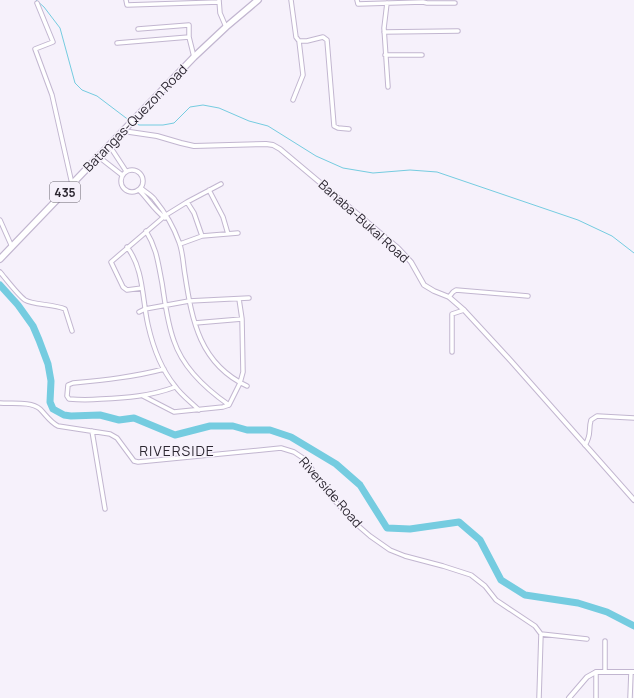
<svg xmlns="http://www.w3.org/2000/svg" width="634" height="698" font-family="Manrope,sans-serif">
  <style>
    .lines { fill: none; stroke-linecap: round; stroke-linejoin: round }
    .stream { stroke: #75cce0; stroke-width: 1 }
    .river { stroke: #75cce0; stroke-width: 7 }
    .minor-casing { stroke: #c2b6d0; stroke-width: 5.5 }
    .tertiary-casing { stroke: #c2b6d0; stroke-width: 6 }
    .primary-casing { stroke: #c2b6d0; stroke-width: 8 }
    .minor { stroke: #fff; stroke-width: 3.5 }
    .tertiary { stroke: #fff; stroke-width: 4 }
    .primary { stroke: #fff; stroke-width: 5.5 }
    .labels { text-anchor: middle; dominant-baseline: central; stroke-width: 3; stroke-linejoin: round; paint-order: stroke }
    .shield { fill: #f6f1fb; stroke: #69646e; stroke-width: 1 }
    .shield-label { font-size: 12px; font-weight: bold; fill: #2c2731 }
    .street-label { font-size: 13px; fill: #2c2731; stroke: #f6f1fb }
    .neighbourhood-label { font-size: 14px; letter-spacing: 1px; fill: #2c2731; stroke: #f6f1fb }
  </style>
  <rect width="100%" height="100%" fill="#f6f1fb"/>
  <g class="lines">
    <path class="stream" d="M36,0L44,7L60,28L75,83L82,90L97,96L130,121
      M135,123L139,125H163L174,123L190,107L203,105L219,108L249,121L268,126L316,156L343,168L373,173L410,170L437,172L578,220L612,236L634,253"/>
    <path class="river" d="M0,285L18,305L33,326L39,340L48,364L51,381L50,402L53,409L64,415L71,416L100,415L119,420L134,418L175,435L210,426H233L247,430H270L291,437L336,464L360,485L387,528L410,529L459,522L480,540L501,580L525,595L578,603L607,612L634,626"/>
    <defs>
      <path id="minor" d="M126,0L127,5L219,2
        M219,0L220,13L226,27
        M291,0L296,37L299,41H307L323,37L327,40L334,126L338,128L349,129
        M357,0L358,4L423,2L427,3H455
        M37,3L53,42L35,49L52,95L72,184
        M387,3L384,28L388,87
        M138,29L189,25V37L194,57
        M384,32L458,31
        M117,43L189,37
        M385,55H422
        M293,100L303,75L299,41
        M109,145L126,171
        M99,157L122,175
        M121 181a11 11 0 1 1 22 0a11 11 0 1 1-22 0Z
        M141,188C145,192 152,195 155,200C164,211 174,228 179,242C183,252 183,264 185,275C192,321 200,364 247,386
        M139,190C148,199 154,210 165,218
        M209,190L223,217L228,234
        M187,202L194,213L202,236
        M0,220L12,247
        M146,231C157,249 158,263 162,283C165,302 167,322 174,341C183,368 206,389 229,405
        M180,244L202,236L238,233
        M127,247C144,269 142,299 148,325C153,347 161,369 175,386C181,395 191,402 199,410
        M0,272C6,279 18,295 25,300C33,305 53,304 65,309L72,331
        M142,288L127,290L123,287L111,262L166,215L187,202L221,184
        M449,297L453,292L456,290L528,296
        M139,312L145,309L189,301L249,298
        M195,323L242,319
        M452,352V314L464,310
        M164,369C134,377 104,380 73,383L68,385L67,396L69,399C80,400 90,400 101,399C126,398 151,396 175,387
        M143,396L174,412L223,407L229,405L240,383L243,372L242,319L239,299
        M0,403C12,404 31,401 40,409C46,415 50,422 58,426L110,434L117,438L134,461L138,462L281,448L294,452L306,460L326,491L355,523L370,536L390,550L405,556L443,566L471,575L485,586L496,600L535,626L541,634L539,698
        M92,431L105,509
        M585,445C592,435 588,430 591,420L597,416L634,418
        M541,634L587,639
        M605,672V641
        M596,698V672
        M630,698L631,672"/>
      <path id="tertiary" d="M123,131L157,136L181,143L194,146L266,144L273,145L280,149L398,248L411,262L424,285L434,291L449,297L464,310L511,361L634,500
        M569,698L587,677L596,672H634"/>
      <path id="primary" d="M0,259L194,57L226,27L258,0"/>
    </defs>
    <use href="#minor" class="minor-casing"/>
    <use href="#tertiary" class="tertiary-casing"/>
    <use href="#primary" class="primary-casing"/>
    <use href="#minor" class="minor"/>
    <use href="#tertiary" class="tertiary"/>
    <use href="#primary" class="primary"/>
  </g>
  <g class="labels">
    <rect class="shield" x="50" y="182" width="30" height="20" rx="3"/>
    <g class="shield-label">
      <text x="65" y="192">435</text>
    </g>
    <g class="street-label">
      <text transform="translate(135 118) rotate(-46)">Batangas-Quezon Road</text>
      <text transform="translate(364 221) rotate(42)">Banaba-Bukal Road</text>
      <text transform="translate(331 492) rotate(49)">Riverside Road</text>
    </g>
    <g class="neighbourhood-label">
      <text x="177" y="450">RIVERSIDE</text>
    </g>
  </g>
</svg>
